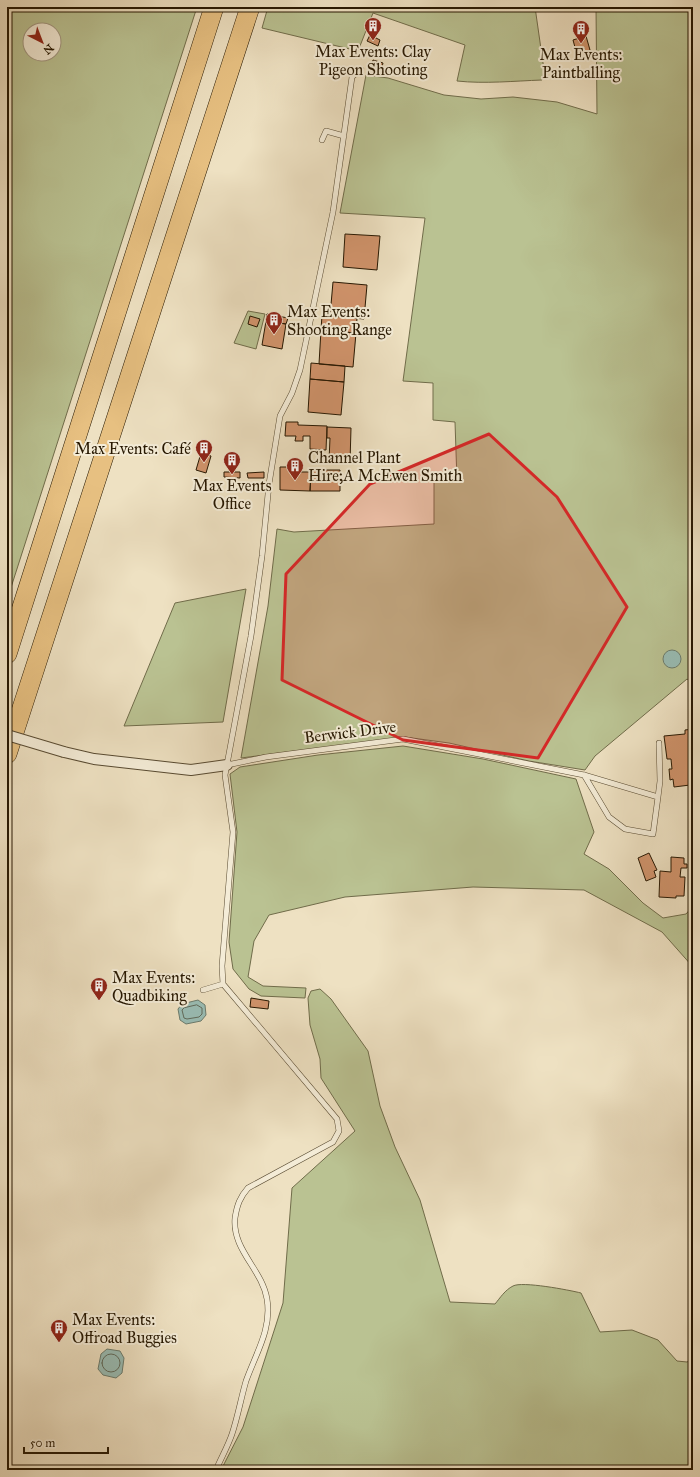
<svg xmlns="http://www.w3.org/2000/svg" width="700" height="1477" font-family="'IM FELL Great Primer',serif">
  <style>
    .green { fill: #bac292; stroke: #706c4a; fill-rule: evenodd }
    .water { fill: #99bdb5; stroke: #6b7b6d }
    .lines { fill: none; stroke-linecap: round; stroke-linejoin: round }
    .shore { stroke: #606a5b; stroke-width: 1 }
    .building { fill: #d1946c; stroke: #261701 }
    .service-casing { stroke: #584a31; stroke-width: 6 }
    .minor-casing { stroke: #584a31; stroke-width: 12 }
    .motorway-casing { stroke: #261701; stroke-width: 20 }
    .service { stroke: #f4ecd7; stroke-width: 5 }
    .minor { stroke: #f4ecd7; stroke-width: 10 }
    .motorway { stroke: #e7c081; stroke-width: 19 }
    .minor-bridge-casing { stroke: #584a31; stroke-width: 12; stroke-linecap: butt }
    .minor-bridge { stroke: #f4ecd7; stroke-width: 10 }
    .marked { fill: #d62828; fill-opacity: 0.2; stroke: #d62828; stroke-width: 3; stroke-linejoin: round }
    .labels { text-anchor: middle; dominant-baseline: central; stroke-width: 4; stroke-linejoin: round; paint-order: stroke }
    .poi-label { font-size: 16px; fill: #261701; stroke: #f4ecd7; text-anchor: start }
    .street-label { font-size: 16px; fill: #261701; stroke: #f4ecd7 }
  </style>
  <rect width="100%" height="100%" fill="#eee1c2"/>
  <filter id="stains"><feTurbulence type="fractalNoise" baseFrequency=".005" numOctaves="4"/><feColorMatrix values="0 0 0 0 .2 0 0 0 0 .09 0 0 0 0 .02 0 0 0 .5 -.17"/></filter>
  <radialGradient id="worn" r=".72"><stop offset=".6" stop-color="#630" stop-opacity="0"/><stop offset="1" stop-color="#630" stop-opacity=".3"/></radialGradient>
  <path class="green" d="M7,7H197L7,600ZM30,30H54V54H30Z
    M268,7H535L544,70L542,80C514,81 485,84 457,81L465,45L373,13L358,51L262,28Z
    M596,7H693V683L687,679L595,756L585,770L529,761L449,743L405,737L241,758L268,606L277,529L294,532L434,524V481H457L455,422L433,420V383L403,381L425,218L340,213L366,75L388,78L444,95L481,99L513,97L557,102L597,114Z
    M248,311L265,314L256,349L234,343Z
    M246,589L223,722L124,726L175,603Z
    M403,746L483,759L576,779L594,832L584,854L609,869L643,903L663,918L686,914L693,906V967L662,932L584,890L473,887L345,897L269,915L254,941L248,977L263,986L306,988L305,998L261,996L249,989L233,969L229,942L237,832L230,774L240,767L318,755Z
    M320,989L331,999L368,1051L380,1106L395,1147L420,1200L450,1302L495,1304C500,1298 505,1290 513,1286C522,1281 569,1290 581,1293L600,1332L632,1330L658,1340L677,1361L687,1362L693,1359V1470H221L243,1427L283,1303L292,1188L355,1131L321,1078L320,1059L310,1025L308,998L311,991Z"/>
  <path class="water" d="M663 659a9 9 0 1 1 18 0a9 9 0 1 1-18 0Z
    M198,1000L205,1005L206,1015L201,1021L186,1024L180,1020L178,1009L182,1004Z
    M107,1349L120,1351L124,1358L122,1373L116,1378L103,1375L98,1369L101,1354Z"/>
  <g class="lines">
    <path class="shore" d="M197,1005L202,1008V1014L199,1017L187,1019L184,1018L182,1010L184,1008Z
      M102 1363a9 9 0 1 1 18 0a9 9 0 1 1-18 0Z"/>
  </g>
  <path class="building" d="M370,35L380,40L378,46L367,41Z
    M586,36L590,50L585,52L584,48L576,51L573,40Z
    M373,60L383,63L382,67L372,64Z
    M345,234L380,236L377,270L343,267Z
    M333,282L367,285L364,319L330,316Z
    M267,314L288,318L286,324L266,321Z
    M322,315L357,318L356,333L321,330Z
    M250,316L260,319L257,327L248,324Z
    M266,321L286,324L282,349L262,345Z
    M321,330L356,333L353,367L319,364Z
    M311,363L345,366L344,382L310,379Z
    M310,379L344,382L341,415L308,412Z
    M286,422H298V425L327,426L326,450L310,449V436H303V441H295L296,436H285Z
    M327,427L351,428L350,462L329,461L330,438H327Z
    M201,453L211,456L206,473L196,470Z
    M280,467H300V472H311L310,491L280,490Z
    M311,470H340V491H310Z
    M224,472H240V478L224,477Z
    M264,472V478H248L247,473Z
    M693,729V775L690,776V785L674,787L673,779L670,780L669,769H672L671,759H667L664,736L685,734V730Z
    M649,853L657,870L654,871L656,877L646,881L638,858Z
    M671,857L684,858V864H687V868H681L680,877H685L684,896H676V898L659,897L660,871L671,872Z
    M251,998L269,1001L268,1009L250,1007Z"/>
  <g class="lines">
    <defs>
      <path id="service" d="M322,140L326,131L344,136
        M227,765L266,757L403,739L584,775L658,797L653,834L625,829L609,817L584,775
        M658,797L660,781L659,743
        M203,990L223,984
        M216,1470C221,1458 228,1446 232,1434C238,1416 241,1398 246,1381C256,1353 272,1329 267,1299C262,1269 232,1250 235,1218C237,1205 240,1197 248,1188L333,1142L339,1131L337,1119L223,984L222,966L233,832L225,775L251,636L262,556L269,484L280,416L292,393L300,370L333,212L352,77L361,69"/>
      <path id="minor" d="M64,752L94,759L191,770L227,765"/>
      <path id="motorway" d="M7,654L214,7
        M7,754L250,7"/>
    </defs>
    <use href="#service" class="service-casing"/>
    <use href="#minor" class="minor-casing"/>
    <use href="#motorway" class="motorway-casing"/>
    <use href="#service" class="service"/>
    <use href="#minor" class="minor"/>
    <use href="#motorway" class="motorway"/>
    <defs>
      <path id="minor-bridge" d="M7,735L64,752"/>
    </defs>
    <use href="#minor-bridge" class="minor-bridge-casing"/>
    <use href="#minor-bridge" class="minor-bridge"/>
  </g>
  <path class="marked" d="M489,434L557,497L627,607L538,758L403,740L282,680L286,574L370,484Z"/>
  <defs>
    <symbol id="building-pin" viewBox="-11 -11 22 30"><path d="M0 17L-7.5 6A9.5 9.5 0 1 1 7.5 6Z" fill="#8f2418" stroke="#f4ecd7"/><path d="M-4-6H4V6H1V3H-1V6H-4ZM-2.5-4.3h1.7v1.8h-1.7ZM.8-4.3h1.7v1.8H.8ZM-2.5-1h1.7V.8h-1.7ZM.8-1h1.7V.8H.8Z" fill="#fff"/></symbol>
  </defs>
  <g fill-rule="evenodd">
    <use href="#building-pin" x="363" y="16" width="20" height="27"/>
    <use href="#building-pin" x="571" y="19" width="20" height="27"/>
    <use href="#building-pin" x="264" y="310" width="20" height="27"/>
    <use href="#building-pin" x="194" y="438" width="20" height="27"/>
    <use href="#building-pin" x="222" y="450" width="20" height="27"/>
    <use href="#building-pin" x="285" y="456" width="20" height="27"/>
    <use href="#building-pin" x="89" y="976" width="20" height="27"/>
    <use href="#building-pin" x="49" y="1318" width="20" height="27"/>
  </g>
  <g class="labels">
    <g class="poi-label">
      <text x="373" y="51" text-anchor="middle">Max Events: Clay<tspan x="373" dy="18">Pigeon Shooting</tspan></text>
      <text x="581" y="54" text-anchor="middle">Max Events:<tspan x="581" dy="18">Paintballing</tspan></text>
      <text x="287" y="311">Max Events:<tspan x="287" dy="18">Shooting Range</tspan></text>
      <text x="191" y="448" text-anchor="end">Max Events: Café</text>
      <text x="308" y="457">Channel Plant<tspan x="308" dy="18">Hire;A McEwen Smith</tspan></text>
      <text x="232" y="485" text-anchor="middle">Max Events<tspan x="232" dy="18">Office</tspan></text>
      <text x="112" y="977">Max Events:<tspan x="112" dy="18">Quadbiking</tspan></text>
      <text x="72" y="1319">Max Events:<tspan x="72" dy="18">Offroad Buggies</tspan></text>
    </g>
    <g class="street-label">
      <text transform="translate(350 732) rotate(-7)">Berwick Drive</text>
    </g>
  </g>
  <rect width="700" height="1477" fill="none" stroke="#eee1c2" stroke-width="24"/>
  <rect x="8" y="8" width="684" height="1461" fill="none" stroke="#261701" stroke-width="2"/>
  <rect x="12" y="12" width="676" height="1453" fill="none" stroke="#261701"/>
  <g transform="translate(42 42) rotate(138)"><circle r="19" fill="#f4ecd7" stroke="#a29781"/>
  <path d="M0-3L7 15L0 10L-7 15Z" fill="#8f2418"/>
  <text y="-6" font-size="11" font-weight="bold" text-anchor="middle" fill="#261701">N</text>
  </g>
  <path d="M24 1447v6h84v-6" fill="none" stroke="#261701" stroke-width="2"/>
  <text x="30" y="1447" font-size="12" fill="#261701" stroke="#f4ecd7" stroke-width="3" paint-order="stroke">50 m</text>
  <rect width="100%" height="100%" filter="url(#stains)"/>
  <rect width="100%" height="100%" fill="url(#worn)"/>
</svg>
